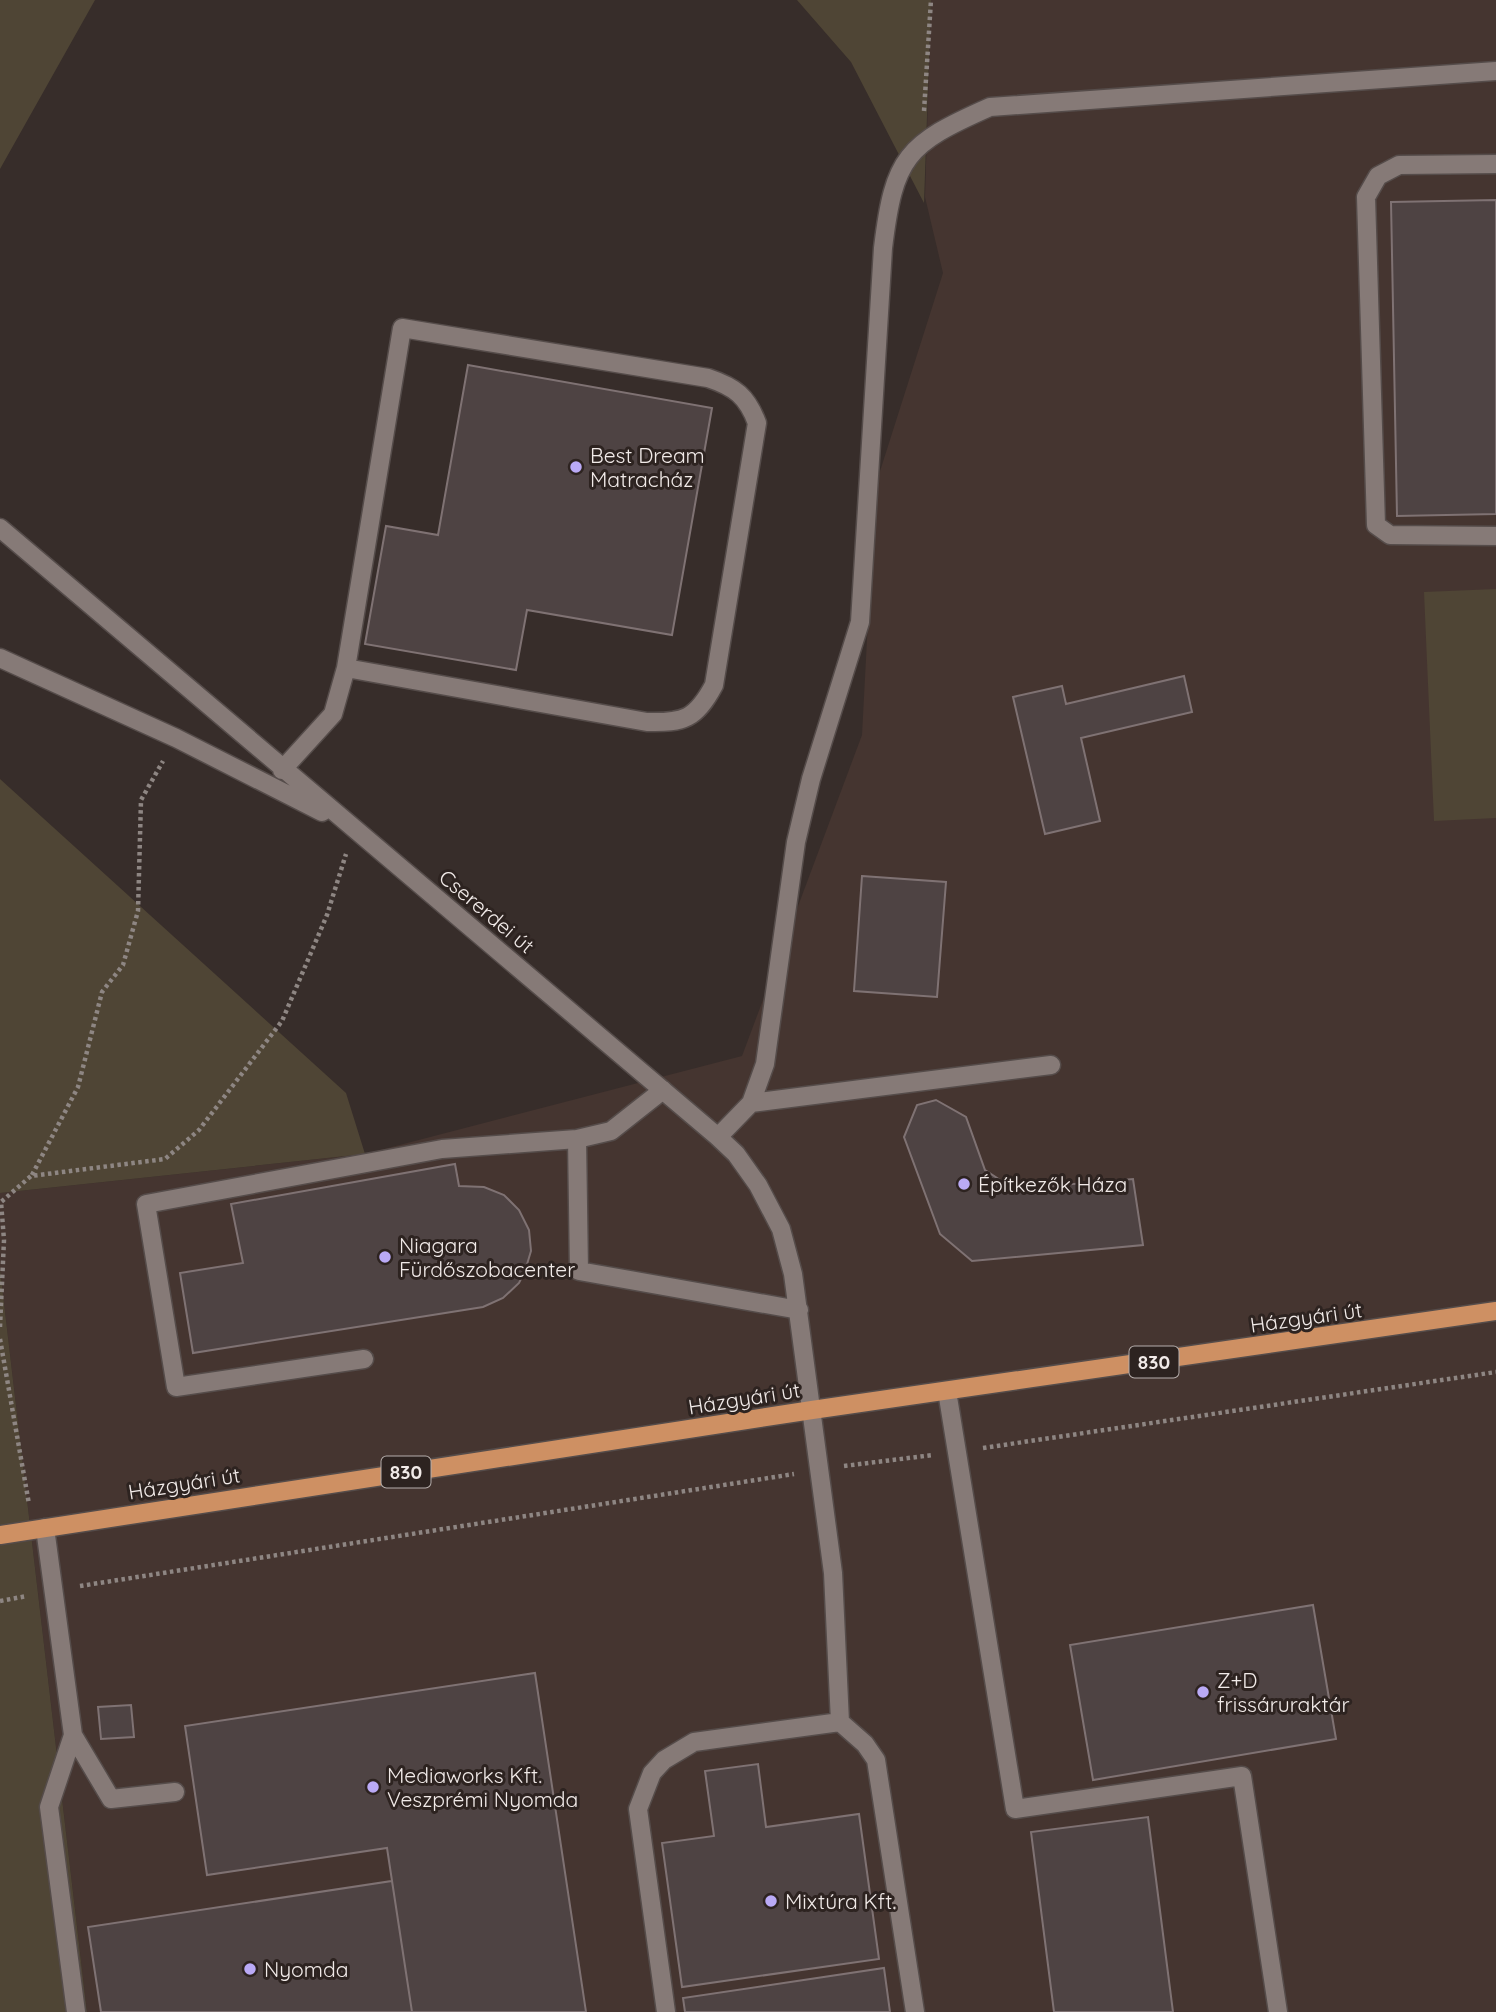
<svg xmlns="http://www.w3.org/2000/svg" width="1496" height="2012" font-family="Quicksand,sans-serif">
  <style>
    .built { fill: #453530 }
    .green { fill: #4f4535 }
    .building { fill: #4e4343; stroke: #7f7273; stroke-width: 2 }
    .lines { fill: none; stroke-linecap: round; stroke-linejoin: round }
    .minor-casing { stroke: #554c4a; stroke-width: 21 }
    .major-casing { stroke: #554c4a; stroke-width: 21 }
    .path { stroke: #8e8683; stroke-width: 4.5; stroke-dasharray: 3.5 3.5; stroke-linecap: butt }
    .minor { stroke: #867a77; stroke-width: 18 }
    .major { stroke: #ce9063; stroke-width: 18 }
    .poi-dot { fill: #baaaf6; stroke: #2d2320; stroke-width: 2.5 }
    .labels { text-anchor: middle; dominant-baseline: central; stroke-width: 6; stroke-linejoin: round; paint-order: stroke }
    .shield { fill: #2d2320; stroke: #b6aeac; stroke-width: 2 }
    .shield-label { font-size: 19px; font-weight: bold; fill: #f1eae8 }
    .poi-label { font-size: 21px; fill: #f1eae8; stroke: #2d2320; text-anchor: start }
    .street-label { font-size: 21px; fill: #f1eae8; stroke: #2d2320 }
  </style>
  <rect width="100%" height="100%" fill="#372d2a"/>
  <path class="built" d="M931,0H1496V2012H87L0,1269V1193L365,1154L742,1056L862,735L875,487L943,273L925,197Z"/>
  <path class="green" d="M0,0H95L0,169Z
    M797,0H931L924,203L851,62Z
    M1496,589V818L1434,821L1424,592Z
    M0,779L346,1093L365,1154L0,1193Z
    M0,1269L87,2012H0Z"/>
  <path class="building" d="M1496,200V514L1397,516L1391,202Z
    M468,365L712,408L672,635L527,610L516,670L365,644L386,526L438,535Z
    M1184,676L1192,712L1081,738L1100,821L1045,834L1013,697L1062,686L1066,704Z
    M862,876L946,882L937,997L854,991Z
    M936,1100L966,1117L985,1170L1014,1189L1133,1179L1143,1245L972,1261L940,1234L904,1137L917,1105Z
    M455,1164L459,1186L484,1187L504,1195L519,1210L529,1230L531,1251L525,1271L519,1283L503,1298L483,1307L193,1353L180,1273L243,1263L231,1204Z
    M1313,1605L1336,1739L1093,1780L1070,1645Z
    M535,1673L586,2012H412L387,1848L207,1875L185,1726Z
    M131,1705L134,1737L101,1739L98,1707Z
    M758,1764L766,1827L859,1814L879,1959L682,1987L662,1843L714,1836L705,1771Z
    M1148,1817L1173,2012H1054L1031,1832Z
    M392,1881L412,2012H101L88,1927Z
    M884,1968L890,2012H685L683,1998Z"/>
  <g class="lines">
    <defs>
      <path id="minor" d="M1496,164L1399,165L1378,176L1366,197L1376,525L1390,535L1496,536
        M0,528L718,1137L736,1154L758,1185L781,1229L793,1274L833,1573L840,1722L865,1744L876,1760L915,2012
        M0,658L176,738L322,812
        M282,770L333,714L346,668L402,328L708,378C735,387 747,396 757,423L714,685C696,719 684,723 647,722L346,668
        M751,1103L1051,1065
        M718,1137L751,1103L765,1064L796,842L811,779L860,622L883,248C894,157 906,144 990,107L1496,71
        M577,1139L579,1271L799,1310
        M364,1359L176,1387L146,1204L442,1149L577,1139L611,1131L663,1090
        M947,1391L1015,1809L1242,1776L1278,2012
        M45,1528L73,1735L49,1807L76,2012
        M73,1735L111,1799L175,1792
        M666,2012L638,1809L652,1773L664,1760L694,1742L840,1722"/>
      <path id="major" d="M0,1535L812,1410L1496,1311"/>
    </defs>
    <use href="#minor" class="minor-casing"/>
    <use href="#major" class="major-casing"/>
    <path class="path" d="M924,111L931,0
      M32,1175L78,1087L102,992L123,965L138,911L141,800L163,761
      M0,1327L4,1240L1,1202L31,1176L165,1159L199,1130L282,1021L327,915L346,854
      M0,1339L29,1504
      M983,1448L1496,1372
      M844,1466L933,1455
      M80,1586L794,1474
      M0,1601L27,1596"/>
    <use href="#minor" class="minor"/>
    <use href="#major" class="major"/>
  </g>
  <g class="poi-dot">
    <circle cx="576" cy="467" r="7"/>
    <circle cx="964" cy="1184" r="7"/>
    <circle cx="385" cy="1257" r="7"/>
    <circle cx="1203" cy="1692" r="7"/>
    <circle cx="373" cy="1787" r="7"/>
    <circle cx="771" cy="1901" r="7"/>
    <circle cx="250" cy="1969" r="7"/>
  </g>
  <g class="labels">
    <g class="shield">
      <rect x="1129.5" y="1346.5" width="49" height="31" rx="5"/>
      <rect x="381.5" y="1456.5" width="49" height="31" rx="5"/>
    </g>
    <g class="shield-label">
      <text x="1154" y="1362">830</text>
      <text x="406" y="1472">830</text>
    </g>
    <g class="poi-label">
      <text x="590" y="455">Best Dream<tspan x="590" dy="24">Matracház</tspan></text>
      <text x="978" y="1184">Építkezők Háza</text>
      <text x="399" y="1245">Niagara<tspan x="399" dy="24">Fürdőszobacenter</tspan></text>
      <text x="1217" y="1680">Z+D<tspan x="1217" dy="24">frissáruraktár</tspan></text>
      <text x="387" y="1775">Mediaworks Kft.<tspan x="387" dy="24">Veszprémi Nyomda</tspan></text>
      <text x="785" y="1901">Mixtúra Kft.</text>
      <text x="264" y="1969">Nyomda</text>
    </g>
    <g class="street-label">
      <text transform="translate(487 911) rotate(40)">Csererdei út</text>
      <text transform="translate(1306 1317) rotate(-8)">Házgyári út</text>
      <text transform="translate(744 1398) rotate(-9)">Házgyári út</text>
      <text transform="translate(184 1483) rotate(-9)">Házgyári út</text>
    </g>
  </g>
</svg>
